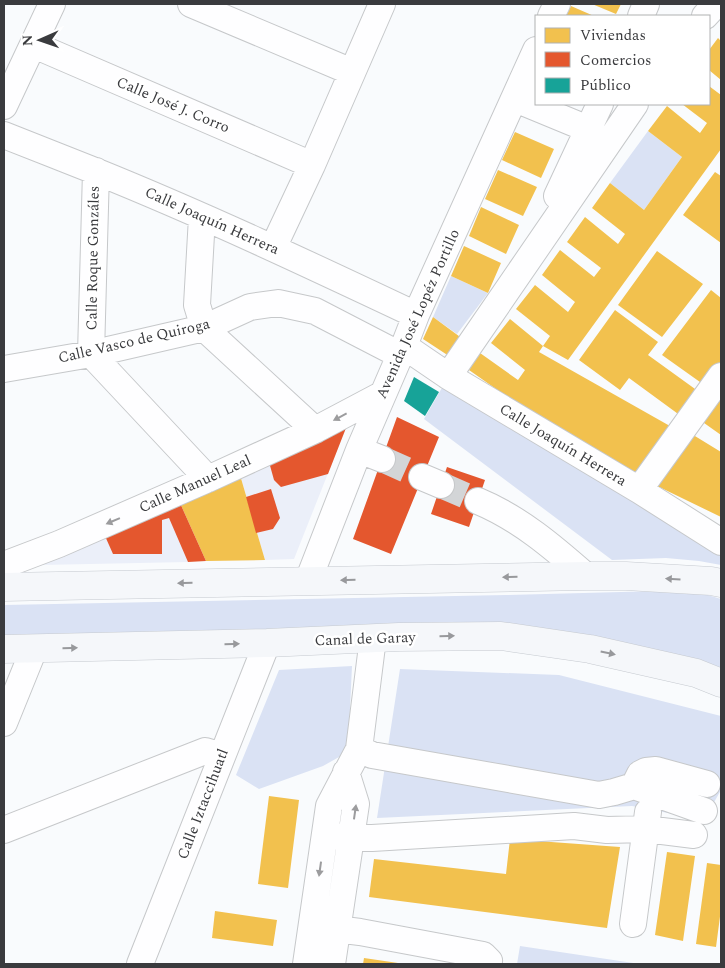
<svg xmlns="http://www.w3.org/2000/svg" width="725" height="968" font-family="Spectral,serif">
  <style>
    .built { fill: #ebeff9 }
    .green { fill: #dae2f4 }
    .homes { fill: #f2c14e }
    .shops { fill: #e4572e }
    .public { fill: #17a398 }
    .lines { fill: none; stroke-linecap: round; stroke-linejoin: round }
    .minor-tunnel { stroke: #d3d5d7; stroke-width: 26; stroke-dasharray: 26 13; stroke-linecap: butt }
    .minor-casing { stroke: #c6c8ca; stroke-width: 28 }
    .major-casing { stroke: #c6cad0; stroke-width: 29 }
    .minor { stroke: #fefeff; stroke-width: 26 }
    .major { stroke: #f5f7fa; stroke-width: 28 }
    .oneway { fill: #9c9c9e }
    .oneway2 { fill: #98999c }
    .labels { text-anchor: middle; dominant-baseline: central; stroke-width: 5; stroke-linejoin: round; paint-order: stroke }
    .street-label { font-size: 15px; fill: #3a3b3e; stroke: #fff }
  </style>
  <rect width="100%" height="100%" fill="#f9fbfd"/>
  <path class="built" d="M346,428L294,559L265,560L240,475Z
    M180,503L188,562L41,565Z"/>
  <path class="green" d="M648,131L682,157L644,210L610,183Z
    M451,276L488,293L457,334L433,317Z
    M443,386L721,553V565L699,561L666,558L612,560L424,419Z
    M659,591L698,592L721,599V674L558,632L4,636V605L506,595Z
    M352,666L348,752L323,766L259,789L236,775L279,670Z
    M400,669L559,675L721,716V790L704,820L632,806L377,818Z
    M520,946L640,964H517Z"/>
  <path class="homes" d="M592,4H621L616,14Z
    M571,6L594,16H566Z
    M718,38L721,41V80L709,70V50Z
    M709,86L721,95V149L568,360L543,346L550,336L516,309L535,285L568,312L575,302L542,275L560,250L594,277L601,268L567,242L585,217L618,244L625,234L592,208L610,183L644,210L682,157L648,131L667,106L700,133L707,123L682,104H709Z
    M515,132L554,149L541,178L502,160Z
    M498,170L537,187L523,216L485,199Z
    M715,172L721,176V243L683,215Z
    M481,207L519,225L506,254L469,236Z
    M464,246L501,263L488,293L451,276Z
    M657,251L703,284L662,337L618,305Z
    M711,290L721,298V366L707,387L662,355Z
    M615,310L658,342L648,355L702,394L685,419L629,378L620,390L579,360Z
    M433,317L467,342L455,360L423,339Z
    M510,319L543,346L539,352L677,430L642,479L506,396L469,370L480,353L518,380L525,370L491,343Z
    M721,384V435L697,418Z
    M690,433L721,452V517L653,484Z
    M240,475L265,560L206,561L180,503Z
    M269,796L299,800L288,888L258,884Z
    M510,839L620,847L607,928L369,897L374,859L506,874Z
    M667,852L695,856L683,941L655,935Z
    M707,863L721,865V909L716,947L696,944Z
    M215,911L277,920L273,946L212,938Z
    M364,958L398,963V964H363Z"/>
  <path class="shops" d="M397,417L439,437L391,554L353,539Z
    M346,428L328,474L281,487L274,480L269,462Z
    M447,467L485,480L469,527L431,514Z
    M271,489L280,518L273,529L256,533L246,497Z
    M180,503L206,561L188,562L169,518L162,520V554H113L105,536Z"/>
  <path class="public" d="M414,377L439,392L425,416L404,401Z"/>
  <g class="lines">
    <path class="minor-tunnel" d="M382,459L422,477
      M441,485L478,501"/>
    <defs>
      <path id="minor" d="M191,4L352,72
        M551,16L557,4
        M641,16L646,4
        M705,16L716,4
        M34,45L312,165
        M536,77L525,103L588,129
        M4,106L52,4
        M4,135C34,147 65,159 95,171C204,215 310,265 416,315
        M96,171L91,354L208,479
        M557,196L600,104
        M202,217L197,305L204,328L315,430
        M273,248L312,165L382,4
        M404,346L448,376L639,490L721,542
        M4,369L91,354L204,328L250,307L278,303L315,311L400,355
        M448,376L458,362L635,104
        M359,450L382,459
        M422,477L441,485
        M639,490L721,376
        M478,501C519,518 553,547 586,576
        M4,565L59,544L208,479L315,430L383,394
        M308,581L359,450L404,346L416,315L536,50
        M4,723L34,649
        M359,749L372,755L599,795L614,792L634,786L704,811
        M634,786L640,774L646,771L656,770L707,784
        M4,830L205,751L222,756
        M325,836L372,838L574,826L607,830L646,829L694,835
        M633,924L648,812
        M320,927L360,932L483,955L489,961L488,964
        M140,964L267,643
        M306,964L329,806L359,749L373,638
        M332,964L356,804L346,772"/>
      <path id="major" d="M4,587L586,576H626L711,581L721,583
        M4,649L267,643L399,637L501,636L590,649L696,673L721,683"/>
    </defs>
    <use href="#minor" class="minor-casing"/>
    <use href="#major" class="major-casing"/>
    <use href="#minor" class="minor"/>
    <use href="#major" class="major"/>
  </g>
  <defs><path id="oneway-solid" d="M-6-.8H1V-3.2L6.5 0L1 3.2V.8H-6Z" transform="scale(1.25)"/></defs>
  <g class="oneway">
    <use href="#oneway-solid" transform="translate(340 417) rotate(152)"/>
    <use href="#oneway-solid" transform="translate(113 521) rotate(157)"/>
    <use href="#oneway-solid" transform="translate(355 812) rotate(-82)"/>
    <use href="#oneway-solid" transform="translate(320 869) rotate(98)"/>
  </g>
  <g class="oneway2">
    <use href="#oneway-solid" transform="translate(510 577) rotate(179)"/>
    <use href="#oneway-solid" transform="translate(673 579) rotate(-177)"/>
    <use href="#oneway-solid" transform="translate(348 580) rotate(179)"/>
    <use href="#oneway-solid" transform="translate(185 583) rotate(179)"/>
    <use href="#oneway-solid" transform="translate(447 636) rotate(-1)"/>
    <use href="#oneway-solid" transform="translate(232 644) rotate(-1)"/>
    <use href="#oneway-solid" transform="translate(70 648) rotate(-1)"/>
    <use href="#oneway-solid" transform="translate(608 653) rotate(12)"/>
  </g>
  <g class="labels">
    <g class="street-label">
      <text transform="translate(173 105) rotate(23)">Calle José J. Corro</text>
      <text transform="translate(212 221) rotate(24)">Calle Joaquín Herrera</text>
      <text transform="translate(93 258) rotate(-89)">Calle Roque Gonzáles</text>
      <text transform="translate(418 314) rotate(-66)">Avenida José Lopéz Portillo</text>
      <text transform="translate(134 341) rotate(-13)">Calle Vasco de Quiroga</text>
      <text transform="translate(563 445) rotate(31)">Calle Joaquín Herrera</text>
      <text transform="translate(195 484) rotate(-24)">Calle Manuel Leal</text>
      <text transform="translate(365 639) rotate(-2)">Canal de Garay</text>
      <text transform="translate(203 804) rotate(-69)">Calle Iztaccihuatl</text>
    </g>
  </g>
  <rect width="725" height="968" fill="none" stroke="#3a3b3e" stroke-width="10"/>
  <rect x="535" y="15" width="175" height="90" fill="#ffffff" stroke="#b0b1b2"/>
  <rect x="545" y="28" width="25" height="15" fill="#f2c14e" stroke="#b0b1b2"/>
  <text x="580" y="40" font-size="15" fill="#3a3b3e">Viviendas</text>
  <rect x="545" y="52" width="25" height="15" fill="#e4572e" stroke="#b0b1b2"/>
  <text x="580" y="65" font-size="15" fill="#3a3b3e">Comercios</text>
  <rect x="545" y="78" width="25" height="15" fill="#17a398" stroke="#b0b1b2"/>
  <text x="580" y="90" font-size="15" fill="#3a3b3e">Público</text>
  <g transform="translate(40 40) rotate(268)" stroke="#ffffff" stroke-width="4" paint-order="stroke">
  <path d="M0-4L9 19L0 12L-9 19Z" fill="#3a3b3e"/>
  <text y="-8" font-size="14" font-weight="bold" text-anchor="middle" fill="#3a3b3e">N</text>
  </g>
</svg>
